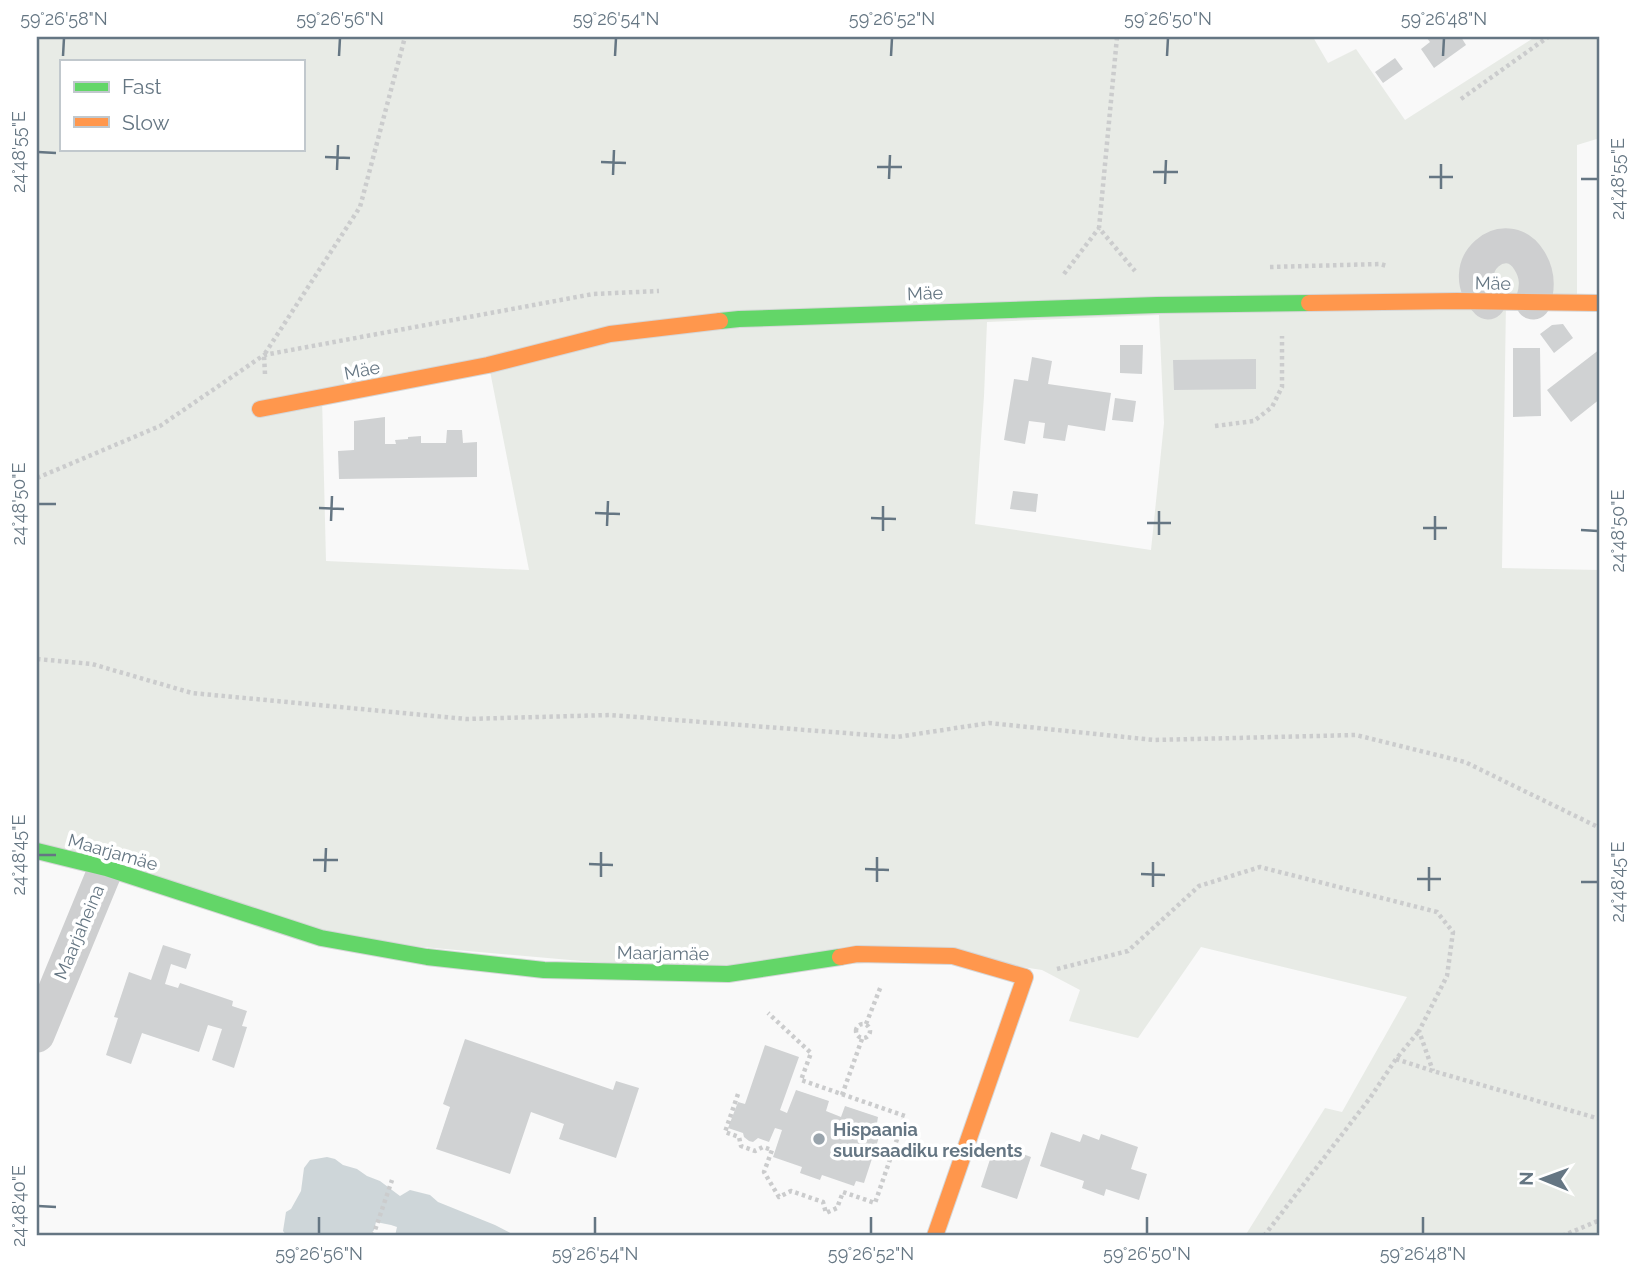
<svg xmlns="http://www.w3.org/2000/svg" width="1637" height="1273" font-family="Raleway,sans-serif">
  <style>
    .green { fill: #e8ebe6; fill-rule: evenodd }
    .water { fill: #ced6d9 }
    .building { fill: #d0d2d3 }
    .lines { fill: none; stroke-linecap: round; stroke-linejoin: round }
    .fast-casing { stroke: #d5d6d7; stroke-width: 18 }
    .slow-casing { stroke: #d5d6d7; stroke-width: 18 }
    .path { stroke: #cbcccd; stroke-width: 4.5; stroke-dasharray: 3.5 3.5; stroke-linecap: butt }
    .street { stroke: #cecfd0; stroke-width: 35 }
    .fast { stroke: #63d668; stroke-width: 16 }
    .slow { stroke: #ff974d; stroke-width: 16 }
    .ticks { fill: none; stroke: #657683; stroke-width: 2.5 }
    .poi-dot { fill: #99a4ac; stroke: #fff; stroke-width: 2.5 }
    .labels { text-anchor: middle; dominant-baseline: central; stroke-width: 7; stroke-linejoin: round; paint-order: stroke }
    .street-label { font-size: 18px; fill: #657683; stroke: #fff }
    .poi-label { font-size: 18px; font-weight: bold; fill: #657683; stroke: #fff; text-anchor: start }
    .neatline { fill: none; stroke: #657683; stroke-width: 2.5 }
    .ticks-label { font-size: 18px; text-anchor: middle; fill: #657683 }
  </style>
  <rect width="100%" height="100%" fill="#f9f9f9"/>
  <path class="green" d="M37,37H1313L1328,63L1356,49L1405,120L1535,37H1600V138L1577,145V303L1506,302L1502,568L1600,570V1236H1245L1325,1108L1342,1112L1407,997L1201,947L1138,1038L1069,1021L1080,990L1042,970L953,956L728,974L321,938L37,851ZM61,61H303V149H61ZM1159,315L1164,423L1151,550L975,524L984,396L987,322ZM489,366L529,570L326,561L322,397Z"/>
  <path class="water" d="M327,1157L335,1159L343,1165L357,1169L367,1176L380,1181L400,1196L410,1190L430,1195L438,1202L495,1225L516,1236H395L397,1227L391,1225L376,1222L374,1230L369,1236H287L283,1231L286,1212L291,1209L301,1191L304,1168L310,1160Z"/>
  <path class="building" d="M1426,37H1461L1466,45L1434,68L1421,49L1430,42Z
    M1395,58L1403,69L1383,83L1375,72Z
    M1563,324L1573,338L1554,353L1540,334L1552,325Z
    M1120,345H1143L1142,374L1120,373Z
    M1513,348H1540L1541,416L1513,417Z
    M1600,349V399L1571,422L1547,390Z
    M1032,357L1052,361L1048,384L1111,393L1105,431L1068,425L1065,441L1043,438L1045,423L1029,421L1025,444L1004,440L1014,379L1028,381Z
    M1256,359V389L1174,390L1173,360Z
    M1115,398L1136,401L1133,422L1112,420Z
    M385,417V444H396L395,440L408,439V437L421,436V443H446L447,430H462L463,443L477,442V477L339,479L338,451L354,450V421Z
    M1013,491L1038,494L1036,512L1010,509Z
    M163,945L191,954L186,969L171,964L165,984L178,988L180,983L233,1001L232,1006L247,1011L242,1026L247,1027L234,1068L212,1060L222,1029L208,1025L199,1052L142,1033L131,1064L106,1055L118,1018L114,1017L129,972L151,980Z
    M465,1039L613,1090L616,1081L639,1088L616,1158L559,1139L564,1124L531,1112L510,1174L436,1149L450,1107L443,1104Z
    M765,1045L799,1057L780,1110L787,1113L796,1090L829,1101L826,1111L841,1117L845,1106L878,1117L877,1123L883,1125L864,1183L856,1181L854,1186L822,1175L820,1180L800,1173L802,1167L773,1157L782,1130L775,1128L769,1142L758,1138L753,1142L749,1141L744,1137L743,1133L728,1128L738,1102L745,1104Z
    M1051,1132L1080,1142L1083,1134L1099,1140L1101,1134L1138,1147L1131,1169L1147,1174L1139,1200L1106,1189L1104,1196L1082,1188L1084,1181L1040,1166Z
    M995,1144L1031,1157L1017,1199L981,1187Z"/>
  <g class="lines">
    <defs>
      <path id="fast" d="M720,321L739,319L1157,305L1309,303
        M37,851L106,868L321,938L427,957L544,970L728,974L840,957"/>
      <path id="slow" d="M1309,303L1457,301L1600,303
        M260,409L488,365L610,334L720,321
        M840,957L857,954L953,956L1025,977L935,1236"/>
    </defs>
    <use href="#fast" class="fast-casing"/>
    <use href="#slow" class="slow-casing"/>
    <path class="path" d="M1117,37L1099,228L1135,271
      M1461,99L1548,37
      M1270,267L1380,264L1387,266
      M1064,274L1099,228
      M265,374L264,355L360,207L405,37
      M1215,426L1254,421L1272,407L1282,387V336
      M37,478L160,426L264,355L593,294L659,291
      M37,659L92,664L192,693L466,719L610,715L897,737L989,723L1154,740L1356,735L1465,762L1600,828
      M1057,969L1128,951L1199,886L1260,867L1437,912L1453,932L1447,976L1419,1031L1433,1071
      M856 1031a7 7 0 1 1 14 0a7 7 0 1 1-14 0Z
      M866,1024L881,986
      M1396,1059L1433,1071L1600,1119
      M738,1094L725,1132L739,1137L741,1146L755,1151L763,1147L772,1150L764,1172L779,1197L791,1191L823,1202L826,1213L837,1208L843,1192L875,1203L905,1116L801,1080L811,1053L768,1013
      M842,1095L862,1039
      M373,1236L392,1180
      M1264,1236L1370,1098L1396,1059L1419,1031
      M1562,1236L1600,1220"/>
    <path class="street" d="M1488,302C1453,266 1506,223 1529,260C1538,274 1538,287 1533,302
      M37,1035L106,868"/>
    <use href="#fast" class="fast"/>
    <use href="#slow" class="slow"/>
  </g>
  <path class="ticks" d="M63,56L64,38M339,56L340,38M615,56L616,38M891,56L892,38M1167,56L1168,38M1443,56L1444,38M38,152L56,153M325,157L350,158M601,162L626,163M877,167H902M337,170L338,145M1153,172H1178M613,175L614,150M1429,177H1453M889,179L890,155M1581,179H1598M1165,184L1166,160M1441,189V164M38,504H56M319,508L344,509M595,513L620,514M871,518L896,519M331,521L332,496M1147,523H1171M607,526L608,501M1423,528H1447M1581,530L1598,531M883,531V506M1159,535V511M1435,540V516M38,855H56M313,860H338M589,864L613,865M865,869L889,870M325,872L326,848M1141,874L1165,875M601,877V852M1417,879H1441M877,882V857M1581,882H1598M1153,887V862M1429,891V867M38,1206L56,1207M319,1234V1217M595,1234V1217M871,1234V1217M1147,1234V1217M1423,1234V1217"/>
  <circle class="poi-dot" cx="819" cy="1139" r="7"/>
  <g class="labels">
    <g class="street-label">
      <text transform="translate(1493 283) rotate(1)">Mäe</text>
      <text transform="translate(925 293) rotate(-2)">Mäe</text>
      <text transform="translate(362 370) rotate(-11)">Mäe</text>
      <text transform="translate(113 852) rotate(16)">Maarjamäe</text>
      <text transform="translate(79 932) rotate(-67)">Maarjaheina</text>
      <text transform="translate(663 953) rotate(1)">Maarjamäe</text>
    </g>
    <g class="poi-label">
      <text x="833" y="1129">Hispaania<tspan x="833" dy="21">suursaadiku residents</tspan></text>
    </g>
  </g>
  <rect width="1637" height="1273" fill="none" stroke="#ffffff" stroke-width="77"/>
  <rect x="60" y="60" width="245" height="91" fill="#ffffff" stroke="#c1c8cd" stroke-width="2"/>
  <rect x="74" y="82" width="35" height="10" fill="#63d668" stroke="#c1c8cd" stroke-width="2"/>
  <text x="122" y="94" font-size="21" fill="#657683">Fast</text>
  <rect x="74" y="117" width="35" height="10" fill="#ff974d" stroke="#c1c8cd" stroke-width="2"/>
  <text x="122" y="130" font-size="21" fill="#657683">Slow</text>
  <g transform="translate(1543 1179) rotate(271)" stroke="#ffffff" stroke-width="5" paint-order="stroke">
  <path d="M0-5L12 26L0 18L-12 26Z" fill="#657683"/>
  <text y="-10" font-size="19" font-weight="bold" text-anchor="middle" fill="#657683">N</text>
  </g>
  <rect x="38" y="38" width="1560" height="1196" class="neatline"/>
  <g class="ticks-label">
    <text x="64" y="25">59°26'58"N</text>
    <text x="340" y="25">59°26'56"N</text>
    <text x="616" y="25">59°26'54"N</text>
    <text x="892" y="25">59°26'52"N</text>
    <text x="1168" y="25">59°26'50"N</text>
    <text x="1444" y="25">59°26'48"N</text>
    <text transform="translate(19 152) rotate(-90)" y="6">24°48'55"E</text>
    <text transform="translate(1618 179) rotate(-90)" y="6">24°48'55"E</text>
    <text transform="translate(19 504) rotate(-90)" y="6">24°48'50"E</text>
    <text transform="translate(1618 531) rotate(-90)" y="6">24°48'50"E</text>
    <text transform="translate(19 855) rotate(-90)" y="6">24°48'45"E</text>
    <text transform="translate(1618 882) rotate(-90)" y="6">24°48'45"E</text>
    <text transform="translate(19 1206) rotate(-90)" y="6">24°48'40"E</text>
    <text x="319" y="1260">59°26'56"N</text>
    <text x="595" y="1260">59°26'54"N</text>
    <text x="871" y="1260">59°26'52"N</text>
    <text x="1147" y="1260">59°26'50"N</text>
    <text x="1423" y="1260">59°26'48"N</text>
  </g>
</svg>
